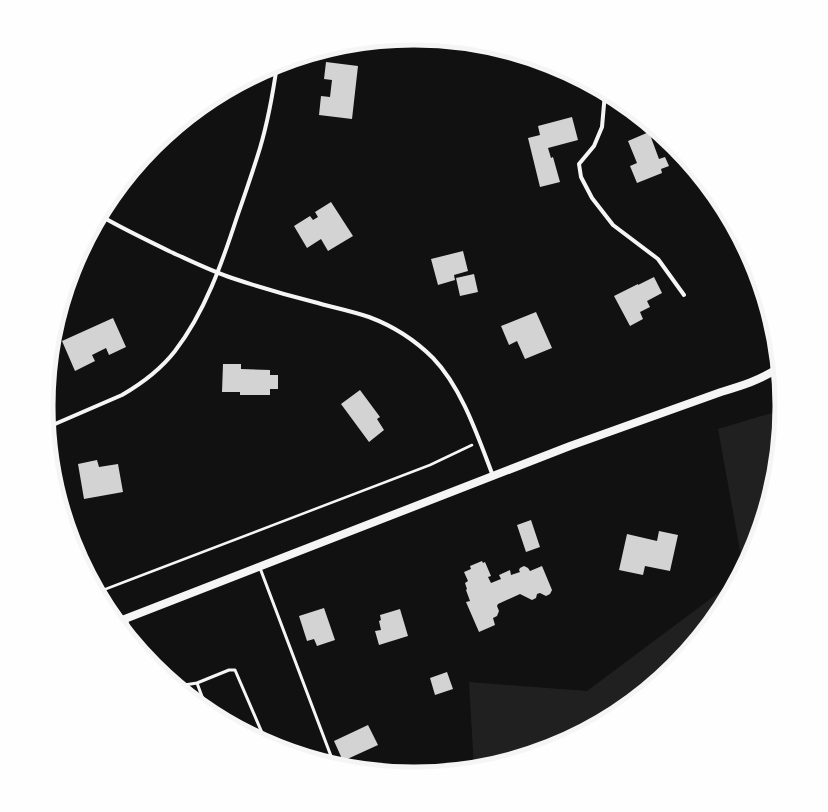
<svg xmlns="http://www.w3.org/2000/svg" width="828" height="812" font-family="Jost,sans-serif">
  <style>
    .green { fill: #202020 }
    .building { fill: #d3d3d3 }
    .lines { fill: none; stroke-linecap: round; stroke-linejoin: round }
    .path { stroke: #f5f5f5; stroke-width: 2.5 }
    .service { stroke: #f5f5f5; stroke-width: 3 }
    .minor { stroke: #f5f5f5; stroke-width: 4 }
    .secondary { stroke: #f5f5f5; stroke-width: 8 }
    .rim { fill: none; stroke: #f5f5f5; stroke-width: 5 }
  </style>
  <rect width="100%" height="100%" fill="#111"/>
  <path class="green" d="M782,410L775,478L754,547L743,567L718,429Z
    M737,579L720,611L674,666L618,712L555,746L486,767L474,768L469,682L587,691Z"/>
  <path class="building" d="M326,62L358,66L352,119L319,115L321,96L330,97L332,80L324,79Z
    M572,117L578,140L548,148L551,158L553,157L560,182L540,187L528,138L540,135L538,126Z
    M649,132L659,159L665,157L669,166L661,169L662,173L637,183L630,166L637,163L628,141Z
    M166,136L167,145L153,147L154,146Z
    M331,202L353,236L328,251L321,239L307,248L294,226L310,216L313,220L318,217L315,212Z
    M463,251L468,271L454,275L455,280L438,285L431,259Z
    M474,274L478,292L460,296L456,278Z
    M654,277L662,293L647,301L650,307L640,312L643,319L630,326L614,296L638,284V285Z
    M536,312L552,348L525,359L517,341L509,345L501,326Z
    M113,318L126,347L109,355L106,348L92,355L95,361L75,371L62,341Z
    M223,364H241V369L270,370V375H278V389H270V395H240V392H222Z
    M360,390L380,417L377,419L384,430L369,442L341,404Z
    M97,460L99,467L118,464L123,492L84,499L78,464Z
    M531,520L540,547L526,552L517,525Z
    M659,531L678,535L670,571L645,566L643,575L619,570L627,534L657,541Z
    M482,561L483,563L485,562L491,576L488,577L491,583L501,579L499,575L510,570L511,575L520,572L519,570L520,568L524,566L528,568L530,571L542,566L552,590L550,594L546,596L540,593L537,594L536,598L532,600L520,594L498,604L497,606L499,611L497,616L493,618L495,625L479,632L466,602L470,601L466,590L467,589L465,583L468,581L464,572L471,569L470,566Z
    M324,608L335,640L317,646L314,639L307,641L299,616Z
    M400,609L408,636L379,645L375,631L381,630L379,621L381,620L380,615Z
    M447,672L453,689L435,695L430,678Z
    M368,725L378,745L343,761L334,741Z"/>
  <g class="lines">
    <path class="path" d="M98,592L430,465L472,445"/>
    <path class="service" d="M260,568L334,764
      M126,619L134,642
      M197,683L207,710
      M178,686L197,683L229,670H235L266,742"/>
    <path class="minor" d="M605,93L602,127L594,146L579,164L581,177L592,198L613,225L658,259L684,295
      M101,216C123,229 147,240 171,252C191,261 211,271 232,278C259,287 286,295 314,302C331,307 352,311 369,317C393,326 415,340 433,358C462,388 478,437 493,476
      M48,427L122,395C141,384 161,369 175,351C205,312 222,263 237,217C245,194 253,171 260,148C268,121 273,93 277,65"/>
    <path class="secondary" d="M117,622L570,446L721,392C741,386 761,380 778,368"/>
  </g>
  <path d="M0 0H828V812H0ZM53 406a361 361 0 1 1 722 0a361 361 0 1 1-722 0Z" fill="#fefefe" fill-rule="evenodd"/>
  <path class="rim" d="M53 406a361 361 0 1 1 722 0a361 361 0 1 1-722 0Z"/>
</svg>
